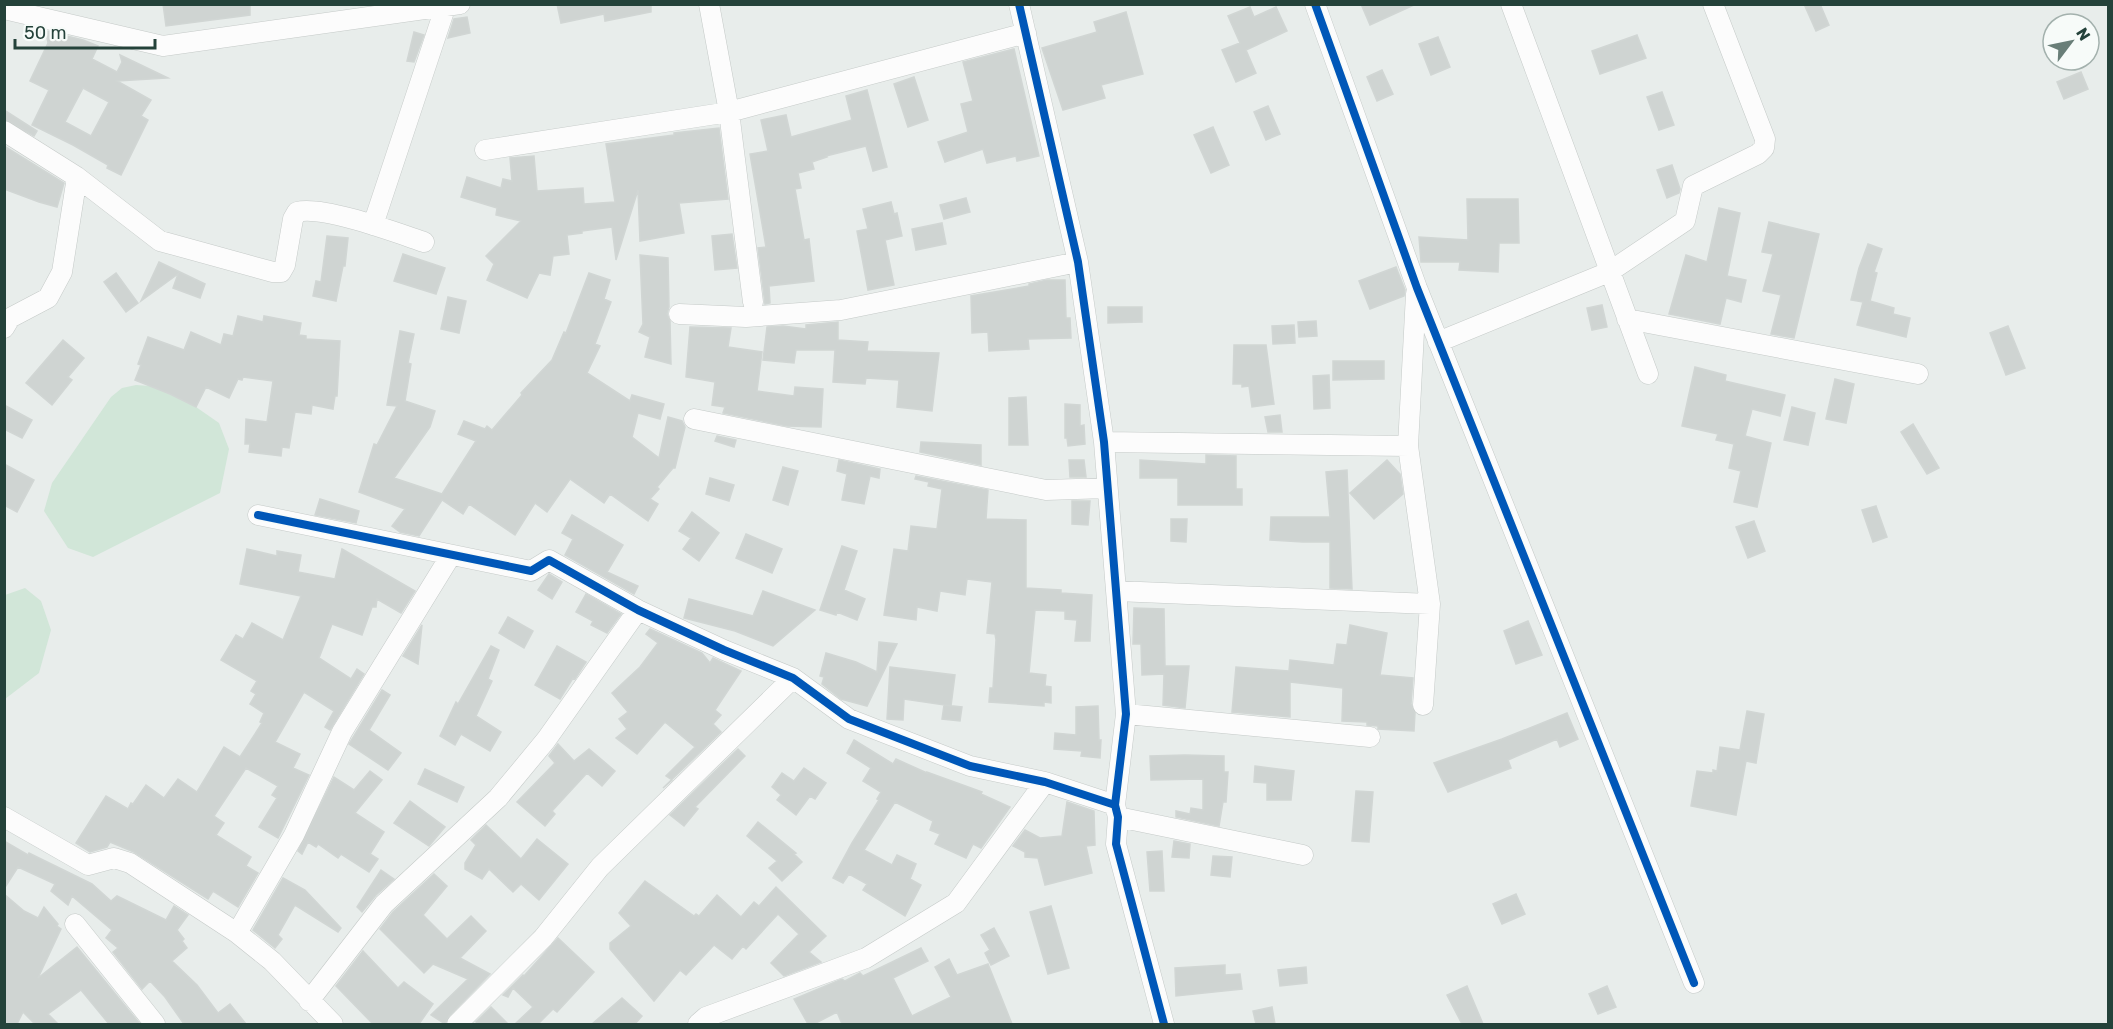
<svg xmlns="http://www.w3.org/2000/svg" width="2113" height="1029" font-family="Rubik,sans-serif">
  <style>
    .green { fill: #d1e6d8 }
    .building { fill: #cfd4d2; stroke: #d1d6d4; stroke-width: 1.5; fill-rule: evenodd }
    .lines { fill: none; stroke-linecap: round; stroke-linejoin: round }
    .minor-casing { stroke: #c5cac8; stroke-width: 21 }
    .minor { stroke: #fcfcfc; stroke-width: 20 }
    .cycleway-casing { stroke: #f7fbf9; stroke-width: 11 }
    .cycleway { stroke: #0057b8; stroke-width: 8 }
  </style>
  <rect width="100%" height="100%" fill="#e8edeb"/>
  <path class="green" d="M136,385L150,386L173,394L196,407L219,423L229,449L220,493L93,557L68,548L44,511L52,483L111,397L122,388Z
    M25,588L41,601L51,630L39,673L5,699V595Z"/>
  <path class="building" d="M163,4H250V15L166,26Z
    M557,4H651V12L605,21L604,14L561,23Z
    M1361,4H1416L1370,25Z
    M1804,4H1820L1829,25L1816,31Z
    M1250,7L1254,17L1276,7L1287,31L1246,50L1256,73L1236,82L1222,50L1240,43L1228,16Z
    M1126,12L1143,74L1101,85L1105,98L1063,110L1042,48L1097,32L1094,22Z
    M467,17L470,33L448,38L454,19Z
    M46,31L83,40L98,46L92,59L117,72L122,62L120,55L168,78L117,81L151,100L141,116L148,120L121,175L107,168L108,165L73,145L32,125L49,90L30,81L48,43ZM83,88L109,102L91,136L65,122Z
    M414,32L424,35L414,62L407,61Z
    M1637,35L1646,58L1600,74L1592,51Z
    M1438,37L1450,67L1431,75L1419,44Z
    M1014,49L1039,156L1017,161L1016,156L987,163L983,149L945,162L938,142L968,132L961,104L973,101L963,62Z
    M1382,70L1393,94L1377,101L1367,77Z
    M2081,72L2088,89L2064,99L2057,82Z
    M914,77L928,120L908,127L894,84Z
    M867,90L887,167L873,171L866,146L826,156L827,157L812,162L814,169L798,173L801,188L795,189L804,240L809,239L814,281L769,286L770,303L765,304L758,248L766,247L750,154L768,151L761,120L786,115L791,137L852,120L846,96Z
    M1662,92L1674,125L1659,130L1647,97Z
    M1268,106L1280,134L1266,140L1254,112Z
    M4,110L37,131L34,136L4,119Z
    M1213,127L1229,165L1211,173L1194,135Z
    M719,128L728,199L679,203L684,233L640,241L638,190L616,260L612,227L582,231V233L567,235L569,254L553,256L550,275L539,273L527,298L487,280L494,264L486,256L521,221L496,215L497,208L461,197L467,177L501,188L503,179L512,181L510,158L534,156L537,191L583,188L584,204L615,202L606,144L674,135V133Z
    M4,146L64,183L57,207L39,202L4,189Z
    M1672,165L1680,189L1679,193L1667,198L1657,170Z
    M966,198L970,212L944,219L940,205Z
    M1467,199H1518L1519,243H1499L1498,272L1459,270L1460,262H1421L1419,237L1468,240Z
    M891,202L894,214L897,213L902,236L885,240L894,285L868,290L857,231L868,229L863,209Z
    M1719,208L1740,213L1727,276L1746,280L1741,302L1726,298L1720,324L1669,314L1686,255L1707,262Z
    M1769,222L1819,234L1794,338L1771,334L1781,295L1763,291L1773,254L1762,252Z
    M942,223L946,244L916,250L912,229Z
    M732,234L737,268L715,270L712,236Z
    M327,236L348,238L345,266H343L336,301L313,296L316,281L321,282Z
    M1868,244L1882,249L1874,272L1877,273L1870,301L1894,308L1893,314L1910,318L1906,337L1857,325L1863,302L1851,300L1859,268Z
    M403,254L445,268L436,294L394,281Z
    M640,255L668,258L669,307L667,314L670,321L671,364L645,357L650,337L639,332L643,324Z
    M159,262L205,284L200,298L173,288L178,274L141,301Z
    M1396,267L1405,290L1404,296L1370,309L1359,281Z
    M116,273L138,303L126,312L104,282Z
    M589,273L610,280L604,299L611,302L595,344L600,346L587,373L630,401L632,395L664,404L660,419L638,413L632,437L659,458L668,417L682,421L685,427L675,468H673L657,487L659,489L650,499L658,504L648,521L610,494L604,503L570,479L547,512L535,503L515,535L469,504L463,514L442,500L419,536L400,532L392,526L405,509L359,492L374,444L377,445L397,406L387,405L400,331L414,334L408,363L411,364L405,401L435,411L430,427L394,478L442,494L476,441L458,434L464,421L485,429L487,426L492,430L522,395L521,393L552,360L564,332L566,333Z
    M1047,280H1065L1066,318H1070L1071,338L1028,339L1029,349L989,351L988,332L972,333L971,296L1029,286V284Z
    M448,297L466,301L459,333L441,329Z
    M1602,305L1607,327L1592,330L1587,308Z
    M1108,307H1142V322L1108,323Z
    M238,316L263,322L264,316L301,323L299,335L306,336V339L340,341L337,396H335L333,409L312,405L311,414L295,412L289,448L282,447L281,456L249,452L250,444H245L246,419L267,422L273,381L243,377L242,380L238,379L229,398L206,387L196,407L170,394L135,380L141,365L138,364L148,337L184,350L191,332L221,345L224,334L233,336Z
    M1316,321L1317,336L1299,337L1298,322Z
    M838,322V340L868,342L867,351L939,353L932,411L897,407L899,380L866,378L865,384L833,382L835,350H796L794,363L763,360L767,327L783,326L806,329V325Z
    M1294,325L1295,343L1273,344L1272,326Z
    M2008,326L2025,368L2006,375L1990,333Z
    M690,327L731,328L728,347L762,352L757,391L794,396L795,387L823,389L821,427L787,426L723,413L725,407L712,405L715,382L686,377Z
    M63,340L84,358L68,377L72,380L52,405L26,383Z
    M1234,345H1266L1274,404L1252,407L1249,386L1242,387V384H1233Z
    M1333,361H1384V379L1333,380Z
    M1695,367L1726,375L1725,381L1785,395L1780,416L1752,409L1745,436L1771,443L1757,507L1734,502L1741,471L1729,468L1734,444L1716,440L1718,434L1682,426Z
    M1329,375L1330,408L1314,409L1313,376Z
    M1835,379L1854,384L1846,423L1826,419Z
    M1026,397L1028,445H1009V398Z
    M1065,404L1080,405V426L1084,425L1085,444L1068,446L1067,438H1065Z
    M4,405L32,420L22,438L4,429Z
    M1792,407L1815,413L1808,445L1784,440Z
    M1280,415L1282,432H1268L1265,417Z
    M1913,424L1939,468L1927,474L1901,432Z
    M717,436L736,440L734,447L715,441Z
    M921,442L981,445V465L920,452Z
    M1206,455L1236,456V489H1242V505H1178V478H1140V460L1206,464Z
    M839,460L880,469L879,478L870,476L864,504L842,500L847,474L837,471Z
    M1069,460H1084L1086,477H1070Z
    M1387,460L1400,474L1403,494L1374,519L1350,493Z
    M4,464L34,480L17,512L4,505Z
    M783,467L798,471L788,505L773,500Z
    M1347,470L1352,589L1330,588V542H1303L1270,540L1271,517H1330L1326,472Z
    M916,476L988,490L986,519L1026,520V588L1061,590V593L1092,595L1090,641H1075L1077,620L1065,619V611L1035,610L1029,673L1046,675L1045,686L1051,687V703L1044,702V706L989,702L990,688H993L996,640L995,634L987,633L992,582L967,579L965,595L940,591L937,611L917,607L916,620L884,615L894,549L908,551L911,526L937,529L942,489L928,486L929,482L915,479Z
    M710,478L734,485L729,501L706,494Z
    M320,499L359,511L356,523L315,515Z
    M1072,501H1090L1088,525L1072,524Z
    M1876,506L1887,537L1873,542L1862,510Z
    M692,512L719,533L699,561L683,549L691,538L679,531Z
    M572,515L623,545L607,572L638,586L634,594L565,555L573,539L562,533Z
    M1171,519H1187L1186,542L1171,541Z
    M1754,521L1765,551L1748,558L1736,527Z
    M746,534L782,549L772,573L736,558Z
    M842,546L857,551L844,590L865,599L857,620L837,612L836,615L820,610Z
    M247,549L277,556V551L301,555L298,572L335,579L342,549L415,591L401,613L377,599L376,607H372L362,635L332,624L319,658L351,679L357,669L364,674L330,730L325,727L334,711L304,692L275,742L300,754L293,768L309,775L278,838L259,827L277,798L272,795L278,786L246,768L214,816L224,823L216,835L251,857L246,866L258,873L238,907L213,891L208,899L134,852L110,842L107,847L90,852L76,843L106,796L128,809L131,803L133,804L146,785L164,798L178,779L197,792L224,747L240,757L262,723L260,722L264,713L250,704L256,694L251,691L257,681L221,660L236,635L243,639L252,623L283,640L301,596L240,584Z
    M549,574L562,582L552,599L538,590Z
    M763,591L815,610L773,646L735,631L684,618L689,599L753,616Z
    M586,594L621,614L607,633L591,625L593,621L576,612Z
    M1134,608L1164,609L1165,666H1189L1185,708L1163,705L1164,674L1142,675L1141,644H1133Z
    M508,617L533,631L524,648L499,633Z
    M1528,621L1542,655L1516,664L1504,631Z
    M422,625L418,664L403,656Z
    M1350,625L1387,633L1380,675L1413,678L1411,704L1415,713L1414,731L1378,729V726L1367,725V722L1342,721L1343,688L1290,682V717L1232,712L1236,667L1289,671L1290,660L1334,665L1337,644L1347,645Z
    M650,629L702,653L710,663L713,658L741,671L715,710L721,715L713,724L721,732L663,788L672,780L666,776L695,747L665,722L637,754L616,738L627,729L619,719L628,712L612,693L640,667L658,643L646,634Z
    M879,642L897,644L867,706L841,699L822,684L824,677L820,676L826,653L856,662L877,672Z
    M491,646L499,650L488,679L492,681L476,716L501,732L490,751L461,734L455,745L440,736L456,702L458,704Z
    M557,646L586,662L575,679L573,678L560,699L535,685Z
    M890,667L955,675L951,706L904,699L903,720L887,719Z
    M382,690L390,695L369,730L401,753L388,770L349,744Z
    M944,705L962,707L960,721L942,719Z
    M1098,706L1099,740H1101L1100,758L1081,756L1082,751L1054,749L1055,733L1076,735V707Z
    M1747,711L1764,714L1756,763L1746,761L1736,815L1691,806L1697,771L1713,773V770L1717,771L1720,747L1740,750Z
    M1567,713L1578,739L1560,747L1557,739L1508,760L1511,768L1448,792L1434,763L1502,739Z
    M854,740L893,764L896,759L927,773V772L982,792L981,794L1010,807L981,848L973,844L966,858L935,844L940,834L930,830L933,821L895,802L864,850L892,865L897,855L916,864L910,879L921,885L905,916L863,890L867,884L849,874L843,883L833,878L852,843L879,800L877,799L881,792L863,781L871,768L847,753Z
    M558,744L574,761L589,749L615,771L602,786L587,773L552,811L555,814L545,826L517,802L555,763L549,756Z
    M738,749L745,756L695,807L698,809L684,826L670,815Z
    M1185,755L1224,756V772H1228L1226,802H1223L1219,826L1176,817V811L1190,814L1191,808L1203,810V779L1151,780L1150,756Z
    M1255,766L1294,771L1291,800H1267V783L1254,782Z
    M804,768L826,783L815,799L810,796L796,815L777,800L781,795L772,787L782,773L794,781Z
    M425,769L464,787L457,802L418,784Z
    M370,771L382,780L355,813L384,832L370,854L378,859L369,872L341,854L338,858L318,844L316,847L308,842L302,854L298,851L334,777L354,790Z
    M1356,791L1373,792L1369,842L1352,841Z
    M410,801L445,827L429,846L394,823Z
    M1067,802L1094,811L1095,845L1086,846L1092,873L1045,885L1038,858L1025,857V852L1013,846L1025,830L1040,838L1062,836Z
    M758,822L796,853L794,854L802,862L782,881L769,868L777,861L747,836Z
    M486,825L521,859L537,839L568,864L539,900L521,884L513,892L489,869L482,879L465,869V863L476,845L471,840Z
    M4,841L28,855L29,853L92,884L111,901L117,896L166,920L174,906L188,915L177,930L184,939L182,941L187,948L172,961L197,985L218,1013L230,1004L246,1024H184L165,997L150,981L142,989L113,952L118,948L106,938L112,930L72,896L68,905L51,891L55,884L18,867L4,889Z
    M1174,841L1190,844L1189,858L1172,857Z
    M1162,851L1164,891H1150L1147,852Z
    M1213,856L1232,857L1230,877L1211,875Z
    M381,870L394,879L376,895L362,912L357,907Z
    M434,874L447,886L423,915L447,939L471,916L486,931L460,958L490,974L449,1016L445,1024L431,1015L468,979L433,964L424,973L380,929L393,912Z
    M283,878L305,890L341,928L338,932L295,905L278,935L282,939L275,948L253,930Z
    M645,881L694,916L696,914L699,916L717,895L741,917L754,902L759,906L776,887L826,936L809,952L821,962L784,976L771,963L799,934L778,914L746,949L743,946L732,959L714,945L686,975L680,970L654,1001L610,949V943L631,926L619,913Z
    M4,894L24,911L38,918L44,907L58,924L57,926L61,929L38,978L77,947L140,1024H109L81,990L48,1014L58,1024H35L23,1012L17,1024H11L4,1021Z
    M1516,894L1525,914L1502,924L1493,904Z
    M1051,906L1069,968L1048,974L1030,912Z
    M994,928L1009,956L991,965L985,953L990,950L981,935Z
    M558,938L594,972L557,1012L553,1009L538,1024H515L533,1007L513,988L508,997L503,995L523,975L524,976Z
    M921,948L928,961L893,978L912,1016L951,997L935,967L949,959L957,975L988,964L1012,1024H842L837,1012L814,1024H808L794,999L842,979L845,981L860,973L863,976Z
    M363,951L398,988L404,982L433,1004L419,1024H373L336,986Z
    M1225,965V975L1240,974L1242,989L1176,996L1175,968Z
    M1306,967L1307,983L1280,986L1278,970Z
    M1467,986L1483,1024H1462L1447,995Z
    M1607,986L1616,1007L1598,1014L1589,994Z
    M622,998L642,1016L635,1024H592Z
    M491,1007L508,1024H479L476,1022Z
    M1272,1007L1275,1024H1256L1253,1011Z"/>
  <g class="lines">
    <defs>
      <path id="minor" d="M709,4L729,112L753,302
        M1019,4L1078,262L1104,442L1126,714L1115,805L1118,817L1116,844L1164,1024
        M1315,4L1417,288L1694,983
        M1511,4L1648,374
        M4,9L163,46L460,4
        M4,131L77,177L160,241L273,272H281L285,265L293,219L297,212C322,205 397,233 424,242
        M485,150L729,112L1026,33
        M373,225L445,8
        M1416,294L1408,446L1430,604
        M679,314L746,317L841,310L1078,262
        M1627,319L1918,374
        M4,328L10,318L48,298L62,272L77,177
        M1438,342L1609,272L1685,221L1693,186L1758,154L1764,148L1765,139L1713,4
        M694,419L1046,490L1107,488
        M1104,442L1408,446
        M258,515L531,571L549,560L638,610L724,650L793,678L849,719L970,766L1045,782L1115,805
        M1116,591L1430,604L1423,705
        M1126,714L1370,737
        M4,817L88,865L114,858L130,863L237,933L272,961L333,1024
        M1118,817L1303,855
        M75,924L155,1024
        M237,933L294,835L342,732L451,555
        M309,1001L384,904L498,798L546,740L638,610
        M457,1024L543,938L600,867L793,678
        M698,1024L706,1017L866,958L956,903L1045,782"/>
    </defs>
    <use href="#minor" class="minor-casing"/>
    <use href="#minor" class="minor"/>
    <defs>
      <path id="cycleway" d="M1019,4L1078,262L1104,442L1126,714L1115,805L1118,817L1116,844L1164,1024
        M1315,4L1417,288L1694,983
        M258,515L531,571L549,560L638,610L724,650L793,678L849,719L970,766L1045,782L1115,805"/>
    </defs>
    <use href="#cycleway" class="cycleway-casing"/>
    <use href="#cycleway" class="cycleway"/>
  </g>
  <rect width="2113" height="1029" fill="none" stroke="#24423a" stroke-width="12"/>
  <g transform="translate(2071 42) rotate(58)"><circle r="28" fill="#f7fbf9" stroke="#a3b1ad" stroke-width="1.5"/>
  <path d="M0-4.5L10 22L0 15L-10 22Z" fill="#697e78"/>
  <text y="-9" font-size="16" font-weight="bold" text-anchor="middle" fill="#24423a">N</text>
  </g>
  <path d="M15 39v9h140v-9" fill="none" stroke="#24423a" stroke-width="3"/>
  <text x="24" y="39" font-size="18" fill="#24423a" stroke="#f7fbf9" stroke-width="4.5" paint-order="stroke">50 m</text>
</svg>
